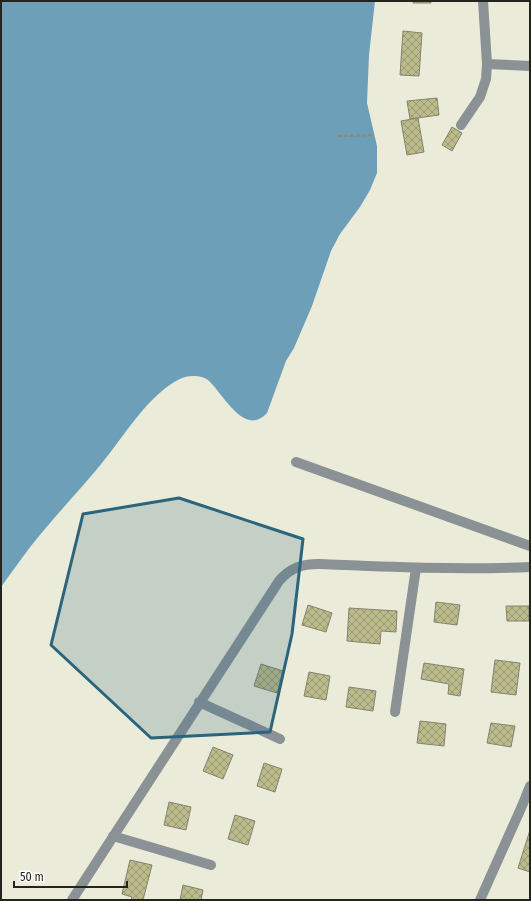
<svg xmlns="http://www.w3.org/2000/svg" width="531" height="901" font-family="'Fira Sans Condensed',sans-serif">
  <style>
    .water { fill: #6da0b8 }
    .building { fill: url(#building-cross-hatch); stroke: #838373 }
    .lines { fill: none; stroke-linecap: round; stroke-linejoin: round }
    .path { stroke: #89897d; stroke-width: 2.5; stroke-dasharray: 4 2; stroke-linecap: butt }
    .minor { stroke: #8a9296; stroke-width: 10 }
    .tertiary { stroke: #8a9296; stroke-width: 10 }
    .marked { fill: #2a647d; fill-opacity: 0.2; stroke: #2a647d; stroke-width: 3; stroke-linejoin: round }
  </style>
  <defs>
    <pattern id="building-cross-hatch" width="8" height="8" patternUnits="userSpaceOnUse"><rect width="8" height="8" fill="#bcbb8b"/><path d="M0 0l8 8M0 8l8-8" fill="none" stroke="#999871"/></pattern>
  </defs>
  <rect width="100%" height="100%" fill="#ebebd9"/>
  <path class="water" d="M1,1H375L369,55L367,103L377,146V173L370,190L360,207L340,234L331,251L312,306L294,348L286,361L267,413C244,438 223,393 208,380C202,375 189,375 182,378C149,393 125,435 102,463C79,491 54,517 31,546C21,559 11,573 1,587Z"/>
  <path class="building" d="M413,1H431V3H413Z
    M403,31L422,33L419,76L400,75Z
    M437,98L439,115L410,119L407,101Z
    M418,118L424,152L407,155L401,121Z
    M452,127L462,133L452,151L442,145Z
    M436,602L460,605L457,625L434,622Z
    M308,605L332,613L326,632L302,625Z
    M506,606H529V621H507Z
    M349,608L397,611L396,632L381,631L380,644L347,641Z
    M495,660L520,663L516,695L491,692Z
    M424,663L464,669L460,696L448,694L449,684L421,679Z
    M261,664L283,671L277,693L254,686Z
    M309,672L330,676L326,700L304,696Z
    M349,687L376,691L373,711L346,707Z
    M420,721L446,724L444,746L417,743Z
    M491,723L515,726L511,747L487,743Z
    M213,747L233,755L223,779L203,771Z
    M264,763L282,769L275,792L257,786Z
    M169,802L191,807L186,830L164,825Z
    M235,815L255,821L248,845L228,839Z
    M530,830V872L518,868Z
    M130,860L152,865L143,900H131L132,897L122,894Z
    M183,885L203,890L201,900H180Z"/>
  <g class="lines">
    <path class="path" d="M338,136L374,135"/>
    <path class="minor" d="M487,64L530,66
      M461,125L480,97L486,79L487,64L483,1
      M199,702L280,739
      M395,712L416,568
      M113,836L211,865
      M72,900L279,581C290,568 302,564 318,564C389,567 459,570 530,567"/>
    <path class="tertiary" d="M296,462L530,546
      M480,900L522,806L530,786"/>
  </g>
  <path class="marked" d="M179,498L303,539L292,634L270,732L151,738L51,645L83,514Z"/>
  <rect width="531" height="901" fill="none" stroke="#24241d" stroke-width="4"/>
  <path d="M14 881v6h113v-6" fill="none" stroke="#24241d" stroke-width="2"/>
  <text x="20" y="881" font-size="12" fill="#24241d" stroke="#ffffff" stroke-width="3" paint-order="stroke">50 m</text>
</svg>
